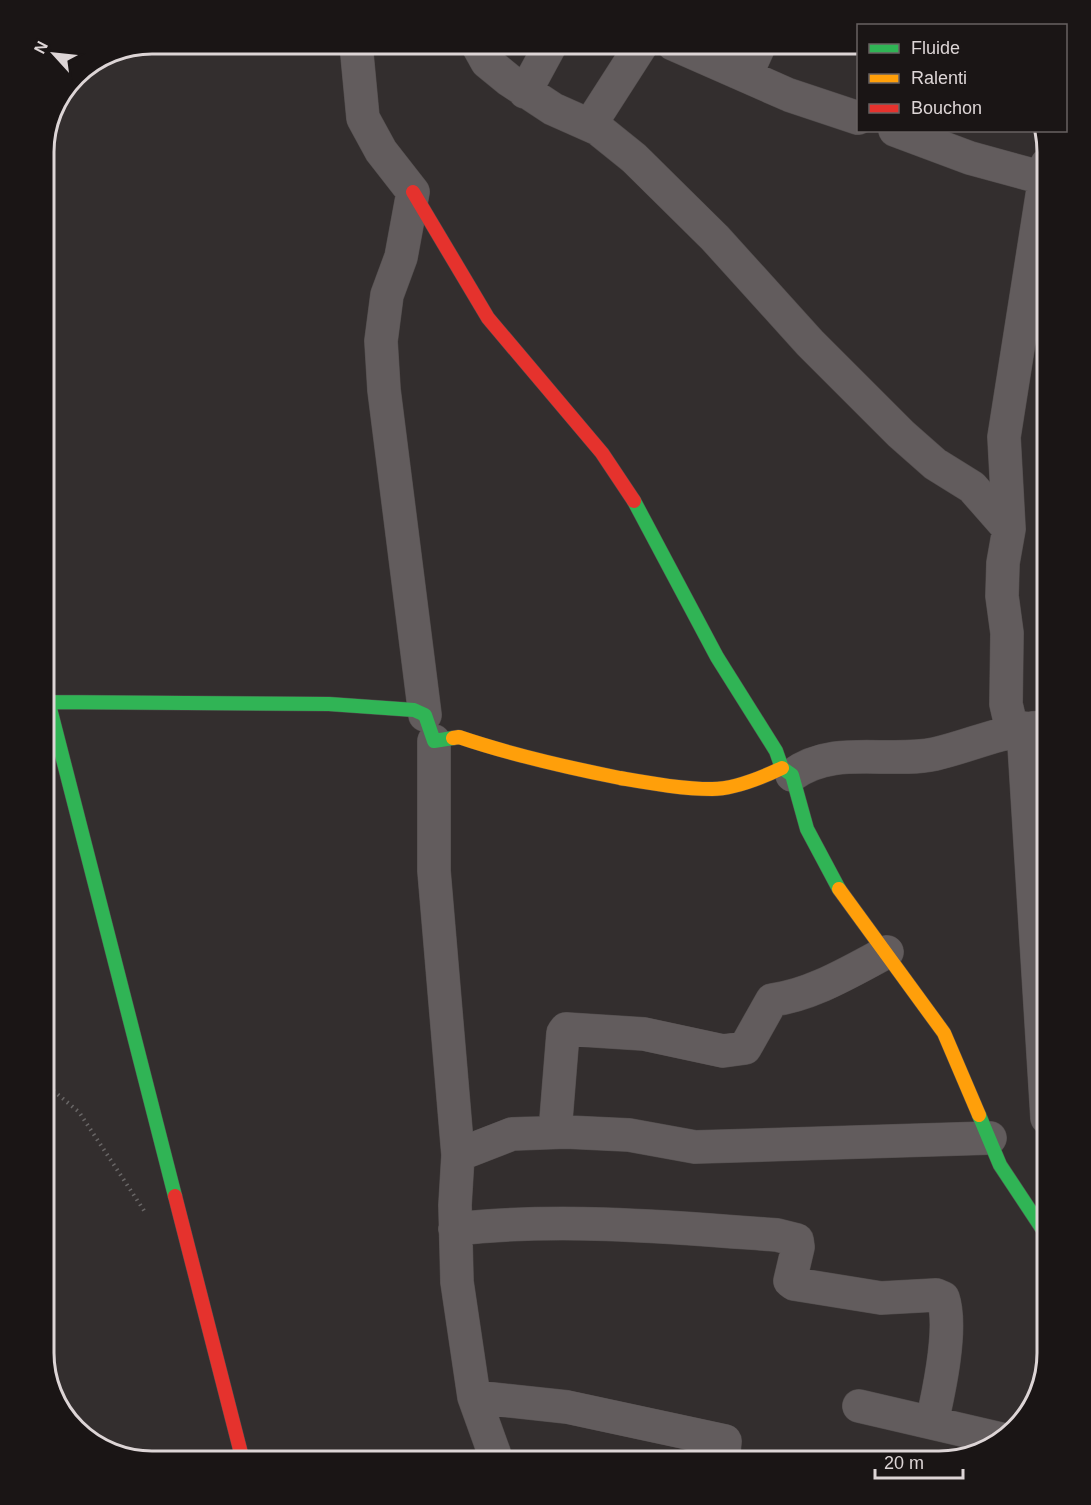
<svg xmlns="http://www.w3.org/2000/svg" width="1091" height="1505" font-family="Arial,sans-serif">
  <style>
    .lines { fill: none; stroke-linecap: round; stroke-linejoin: round }
    .street-casing { stroke: #514c4c; stroke-width: 34 }
    .fast-casing { stroke: #514c4c; stroke-width: 15 }
    .slow-casing { stroke: #514c4c; stroke-width: 15 }
    .jam-casing { stroke: #514c4c; stroke-width: 15 }
    .path { stroke: #696666; stroke-width: 4; stroke-dasharray: 1.5 4.5; stroke-linecap: butt }
    .street { stroke: #625c5d; stroke-width: 33 }
    .fast { stroke: #30b455; stroke-width: 14 }
    .slow { stroke: #ff9f0a; stroke-width: 14 }
    .jam { stroke: #e5322d; stroke-width: 14 }
    .rim { fill: none; stroke: #ddd5d6; stroke-width: 3 }
  </style>
  <rect width="100%" height="100%" fill="#332e2e"/>
  <g class="lines">
    <defs>
      <path id="street" d="M356,44L363,118L381,151L413,192L401,257L387,295L381,341L384,390L425,715
        M477,44L487,62L509,80L553,109L598,129L634,158L715,238L810,343L901,434L935,464L972,487L1009,529
        M673,44L789,95L858,118
        M746,75L760,44
        M525,92L551,44
        M590,125L642,44
        M895,130L970,158L1047,179
        M1023,728L1047,1118
        M1012,730L1006,704L1007,633L1002,596L1003,563L1009,529L1004,437L1047,164
        M434,741V871L458,1155L455,1205L457,1282L474,1397L497,1461
        M792,775C834,744 887,764 935,754C974,745 1007,728 1047,727
        M555,1132L563,1033L566,1029L644,1034L723,1051L745,1048L772,1000C812,995 851,971 887,952
        M458,1155L512,1134L566,1132L629,1135L695,1147L990,1138
        M455,1229C561,1217 672,1227 777,1235L797,1240L798,1247L790,1281L794,1284L881,1298L936,1295L943,1298C953,1328 939,1391 932,1422
        M474,1397L567,1407L725,1441L723,1461
        M859,1406L1001,1439"/>
      <path id="fast" d="M634,501L717,657L776,751L782,768L792,775L807,829L839,889
        M44,685L175,1196
        M44,702L329,704L414,710L425,715L434,741L453,738
        M979,1115L1000,1165L1047,1236"/>
      <path id="slow" d="M453,738L459,737C512,755 565,767 620,778C649,783 681,789 712,789C735,789 761,778 782,768
        M839,889L944,1033L979,1115"/>
      <path id="jam" d="M413,192L488,318L602,453L634,501
        M175,1196L243,1461"/>
    </defs>
    <use href="#street" class="street-casing"/>
    <use href="#fast" class="fast-casing"/>
    <use href="#slow" class="slow-casing"/>
    <use href="#jam" class="jam-casing"/>
    <path class="path" d="M44,1083L79,1112L145,1212"/>
    <use href="#street" class="street"/>
    <use href="#fast" class="fast"/>
    <use href="#slow" class="slow"/>
    <use href="#jam" class="jam"/>
  </g>
  <path d="M0 0H1091V1505H0ZM152 54H939A98 98 0 0 1 1037 152V1353A98 98 0 0 1 939 1451H152A98 98 0 0 1 54 1353V152A98 98 0 0 1 152 54Z" fill="#1a1515" fill-rule="evenodd"/>
  <path class="rim" d="M152 54H939A98 98 0 0 1 1037 152V1353A98 98 0 0 1 939 1451H152A98 98 0 0 1 54 1353V152A98 98 0 0 1 152 54Z"/>
  <rect x="857" y="24" width="210" height="108" fill="#1a1515" stroke="#686262" stroke-width="1.5"/>
  <rect x="869" y="44" width="30" height="9" fill="#30b455" stroke="#686262" stroke-width="1.5"/>
  <text x="911" y="54" font-size="18" fill="#ddd5d6">Fluide</text>
  <rect x="869" y="74" width="30" height="9" fill="#ff9f0a" stroke="#686262" stroke-width="1.5"/>
  <text x="911" y="84" font-size="18" fill="#ddd5d6">Ralenti</text>
  <rect x="869" y="104" width="30" height="9" fill="#e5322d" stroke="#686262" stroke-width="1.5"/>
  <text x="911" y="114" font-size="18" fill="#ddd5d6">Bouchon</text>
  <g transform="translate(54 54) rotate(297)" stroke="#1a1515" stroke-width="4.5" paint-order="stroke">
  <path d="M0-4.5L10 22L0 15L-10 22Z" fill="#ddd5d6"/>
  <text y="-9" font-size="16" font-weight="bold" text-anchor="middle" fill="#ddd5d6">N</text>
  </g>
  <path d="M875 1469v9h88v-9" fill="none" stroke="#ddd5d6" stroke-width="3"/>
  <text x="884" y="1469" font-size="18" fill="#ddd5d6" stroke="#1a1515" stroke-width="4.5" paint-order="stroke">20 m</text>
</svg>
